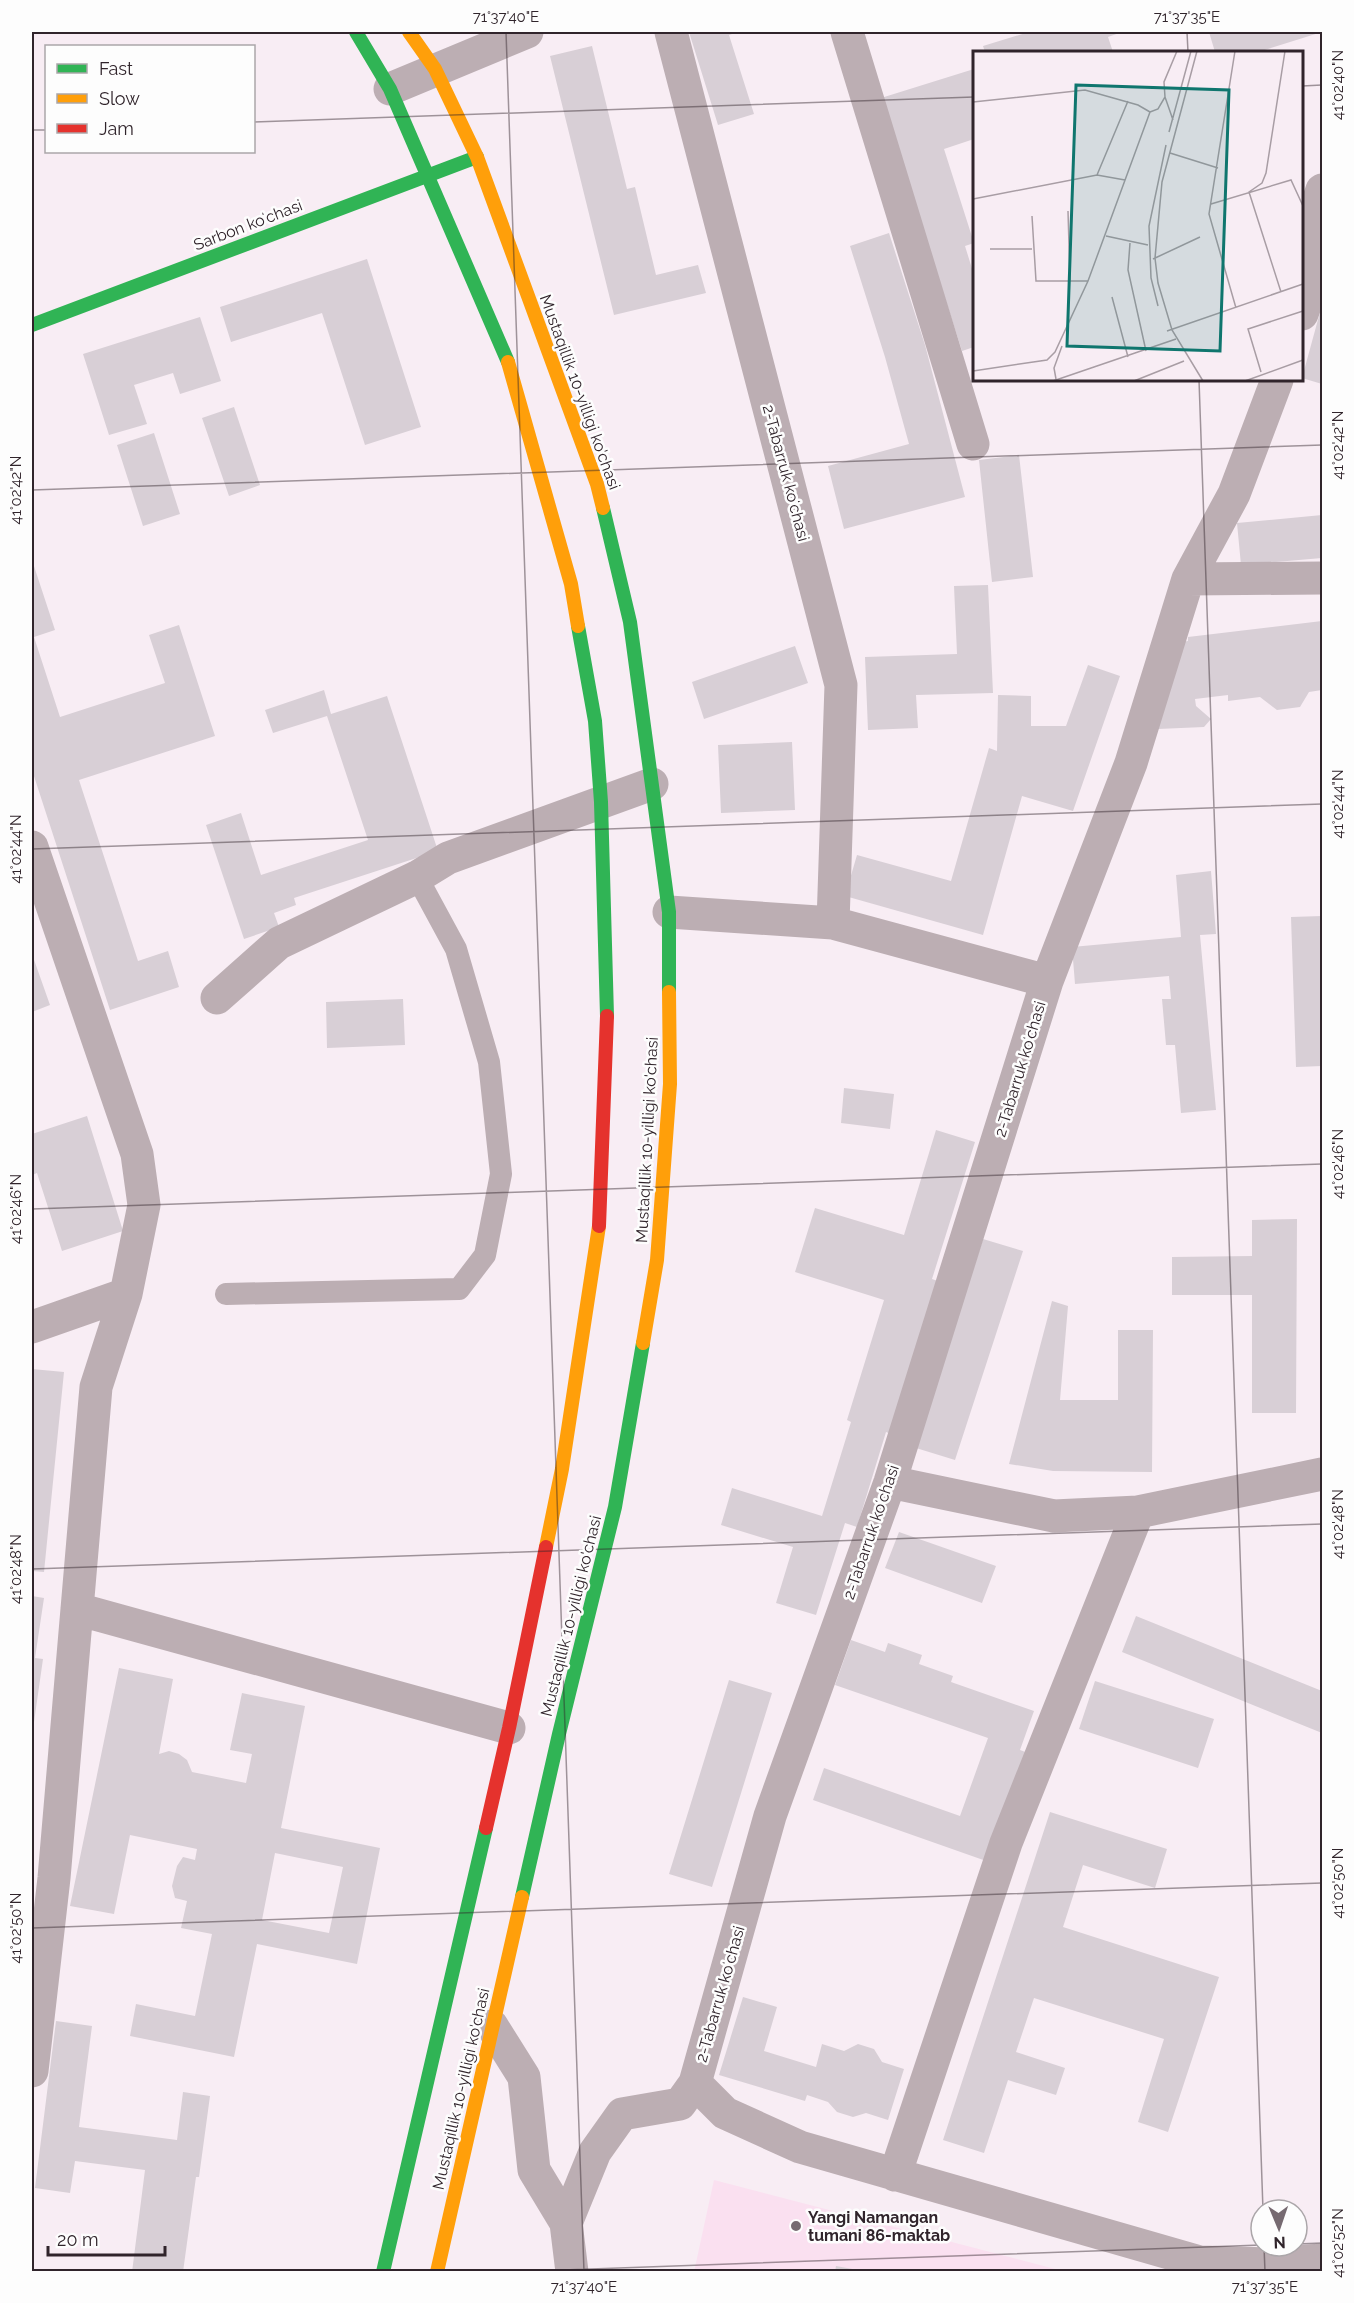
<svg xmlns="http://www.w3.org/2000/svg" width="1354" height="2303" font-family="Raleway,sans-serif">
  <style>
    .built { fill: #fae0f0 }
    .building { fill: #d8cfd6; fill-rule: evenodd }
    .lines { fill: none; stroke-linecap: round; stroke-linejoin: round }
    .lane { stroke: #bcaeb3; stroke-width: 22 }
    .street { stroke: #bcaeb3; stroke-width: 33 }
    .fast { stroke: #30b455; stroke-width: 14 }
    .slow { stroke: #ff9f0a; stroke-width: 14 }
    .jam { stroke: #e5322d; stroke-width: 14 }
    .ticks { fill: none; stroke: #30242b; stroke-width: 1.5; stroke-opacity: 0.45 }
    .poi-dot { fill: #766a71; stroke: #fdfdfd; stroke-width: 2 }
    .labels { text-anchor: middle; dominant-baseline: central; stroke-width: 5; stroke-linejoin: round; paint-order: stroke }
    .street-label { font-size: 16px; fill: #30242b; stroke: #fdfdfd }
    .poi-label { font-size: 16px; font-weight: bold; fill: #30242b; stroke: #fdfdfd; text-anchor: start }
    .inset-road { fill: none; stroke: #a89da4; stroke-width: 1.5 }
    .view { fill: #0f766e; fill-opacity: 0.15; stroke: #0f766e; stroke-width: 3 }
    .inset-edge { fill: none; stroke: #30242b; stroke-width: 3 }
    .neatline { fill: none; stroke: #30242b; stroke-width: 2 }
    .ticks-label { font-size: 15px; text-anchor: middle; fill: #30242b }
  </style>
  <rect width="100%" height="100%" fill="#f8edf4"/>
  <path class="built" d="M714,2180L1063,2271L694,2272Z"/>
  <path class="building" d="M689,32H738L729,35L754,114L718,125Z
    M1029,32H1122L1108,37L1113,52H985L983,46Z
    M1209,32H1322L1258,52H1215Z
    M592,46L627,189L635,187L656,275L698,265L706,293L614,315L550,56Z
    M974,69V139L944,149L974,243L965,246L974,275V347L962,351L881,98Z
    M889,233L925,345L965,497L844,529L828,466L909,444L885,357L850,246Z
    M367,259L421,427L365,445L322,313L231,342L220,307Z
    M1322,305V384L1302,378Z
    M200,317L221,381L180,394L173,373L134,385L147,424L109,435L83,354Z
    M234,407L260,485L229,496L202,418Z
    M154,433L180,514L143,526L117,445Z
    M1019,455L1033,577L992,582L979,460Z
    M1322,515V558L1241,565L1237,523Z
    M32,560L55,630L34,637L60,717L165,683L149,635L179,625L215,736L79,780L138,961L168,951L179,987L110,1010L32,770Z
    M988,585L993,693L916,695L918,728L868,730L865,657L957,654L954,586Z
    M1322,621V690L1309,692L1300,707L1277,710L1260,697L1228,701V695L1195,699L1196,706L1211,719L1204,727L1158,729L1181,642L1188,641V637Z
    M795,646L808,683L704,719L692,682Z
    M1088,665L1120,676L1073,811L1022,796L983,935L845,896L857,855L951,881L989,748L997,751L998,695L1031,696V726H1066Z
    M324,690L331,714L387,696L438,851L294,898L296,905L274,913L279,927L244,939L206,825L241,813L261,875L368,840L327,716L273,733L265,710Z
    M792,742L795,810L721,813L718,745Z
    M1211,871L1216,934L1200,935L1216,1110L1181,1113L1175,1045H1166L1162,999H1171L1169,976L1075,984L1072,947L1181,937L1176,875Z
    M1322,916V1066L1296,1067L1291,917Z
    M32,954L50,1005L32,1012Z
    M403,999L405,1045L327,1048L326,1002Z
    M844,1088L894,1094L890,1129L841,1123Z
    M87,1116L123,1231L62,1251L37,1173L32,1175V1134Z
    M936,1130L975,1142L932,1279L938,1281L891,1434L886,1432L857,1527L845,1523L816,1615L776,1603L793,1547L721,1525L732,1488L822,1516L851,1422L847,1420L884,1300L795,1272L815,1208L904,1235Z
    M1297,1219L1296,1413H1252V1295H1172V1257L1252,1256V1220Z
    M983,1239L1023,1251L955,1460L916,1448Z
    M1052,1301L1068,1306L1060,1400H1118V1330H1153L1152,1472L1053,1471L1009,1464Z
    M32,1369L64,1372L44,1572L32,1571Z
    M899,1532L996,1566L982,1603L885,1568Z
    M32,1596L44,1598L35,1658L43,1659L33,1729Z
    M1136,1616L1322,1691V1733L1122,1652Z
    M851,1640L885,1652L888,1643L922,1655L919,1664L953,1676L951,1682L1034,1711L1020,1750L1028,1753L989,1862L813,1800L824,1768L960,1816L988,1738L835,1685Z
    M119,1668L173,1679L159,1754L169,1751L179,1754L187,1760L192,1772L246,1783L252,1754L230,1750L242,1693L305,1706L281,1828L380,1848L357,1964L257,1944L234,2057L130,2036L136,2004L195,2016L212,1934L181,1928L187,1901L175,1898L172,1886L177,1866L183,1857L195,1860L197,1849L130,1835L114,1914L70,1906ZM275,1853L343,1867L329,1933L262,1920Z
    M729,1680L772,1693L712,1887L669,1874Z
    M1095,1681L1214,1719L1198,1768L1079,1729Z
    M1050,1812L1167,1849L1155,1888L1083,1865L1063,1927L1219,1977L1168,2132L1138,2122L1164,2039L1034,1998L1016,2052L1065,2068L1056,2095L1008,2080L984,2153L943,2140Z
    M743,1997L777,2007L764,2051L816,2067L822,2044L844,2051L858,2044L874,2049L882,2062L904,2069L888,2120L866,2113L853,2117L837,2112L828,2102L807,2095L805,2101L719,2075Z
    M56,2021L92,2026L79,2127L177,2140L183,2092L210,2096L199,2177H196L183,2272H132L145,2170L75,2161L70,2193L35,2188Z
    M836,2266L858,2270V2272H835Z"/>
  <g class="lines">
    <path class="lane" d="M226,1294L459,1289L485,1255L501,1174L489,1062L456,949L417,877"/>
    <path class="street" d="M671,32L841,685L833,923
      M847,32L973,444
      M390,89L527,32
      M1302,248L1322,190
      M1302,314L1322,258
      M1188,579L1322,578
      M32,847L137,1154L144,1205L126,1294L96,1387L54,1878L32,2071
      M669,912L833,923L1047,981
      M217,998L279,943L417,877L448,858L652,784
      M32,1327L126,1294
      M890,1482L1054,1516L1138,1512L1322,1474
      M77,1609L509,1728
      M492,2026L524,2077L534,2170L566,2223
      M695,2083L725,2113L800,2147L1200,2262L1271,2264L1322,2260
      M895,2175L1006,1843L1138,1512
      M572,2272L566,2223L595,2152L622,2114L680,2104L695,2083L770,1816L890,1482L1047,981L1131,763L1188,579L1234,494L1277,380"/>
    <path class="fast" d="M356,32L390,89L508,362
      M32,325L477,157
      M603,508L630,622L669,912V992
      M578,626L595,721L601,802L607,1016
      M522,1897L559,1734L615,1507L643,1343
      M383,2272L486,1828"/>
    <path class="slow" d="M409,32L435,69L477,157L597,484L603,508
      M508,362L571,584L578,626
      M643,1343L657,1260L670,1084L669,992
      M546,1547L562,1469L599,1226
      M437,2272L522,1897"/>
    <path class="jam" d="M599,1226L607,1016
      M486,1828L509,1728L546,1547"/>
  </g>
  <path class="ticks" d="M506,32L584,2272M1187,32L1188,52M1302,86L1322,85M254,122L974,97M32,130H46M1199,380L1263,2210M32,490L1322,445M32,849L1322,804M32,1209L1322,1164M32,1569L1322,1524M32,1928L1322,1883M1297,2244L1322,2243M1264,2246L1265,2272M506,2272L1261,2245"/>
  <circle class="poi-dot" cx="796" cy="2226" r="6"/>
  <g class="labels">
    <g class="street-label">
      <text transform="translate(248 225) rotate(-21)">Sarbon koʻchasi</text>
      <text transform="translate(580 392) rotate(70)">Mustaqillik 10-yilligi ko'chasi</text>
      <text transform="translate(786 473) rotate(75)">2-Tabarruk koʻchasi</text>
      <text transform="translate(1020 1069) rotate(-73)">2-Tabarruk koʻchasi</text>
      <text transform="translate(647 1140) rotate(-87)">Mustaqillik 10-yilligi ko'chasi</text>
      <text transform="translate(871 1532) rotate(-71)">2-Tabarruk koʻchasi</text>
      <text transform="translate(571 1616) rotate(-76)">Mustaqillik 10-yilligi ko'chasi</text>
      <text transform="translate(720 1994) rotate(-74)">2-Tabarruk koʻchasi</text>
      <text transform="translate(461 2089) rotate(-77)">Mustaqillik 10-yilligi ko'chasi</text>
    </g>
    <g class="poi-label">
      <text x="808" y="2217">Yangi Namangan<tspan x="808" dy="18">tumani 86-maktab</tspan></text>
    </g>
  </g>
  <g transform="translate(973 51)">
    <rect width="330" height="330" fill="#f8edf4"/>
    <path class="inset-road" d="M224,0L189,131L182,207L185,232L199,279L230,330M262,0L236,163L263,257M192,46L200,69M0,51L112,39L165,54L177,61M177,61L185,58L192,46L191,31L204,0M196,81L218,0M197,102L245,117M124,124L155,50M0,148L124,124L152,129M238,153L318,129L330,155M95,160L97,229M59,165L63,230H115M133,185L175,194M157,192L155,219L173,300M17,198H59M180,208L227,186M308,241L276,141L289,132L293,122L312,0M139,246L155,306M185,255L178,227L176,175L193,94M194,280L330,233M0,320L74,309L82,301L115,230L177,61M288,321L275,278L330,260M83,328L81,317L89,295M80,330L203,288M161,330L211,310M272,330L330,309"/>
    <path class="view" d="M103,34L256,39L247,300L94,295Z"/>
    <rect width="330" height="330" class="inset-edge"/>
  </g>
  <rect width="1354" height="2303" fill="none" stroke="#fdfdfd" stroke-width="66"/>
  <rect x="45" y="45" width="210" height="108" fill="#fdfdfd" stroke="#aba6a9" stroke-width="1.5"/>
  <rect x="57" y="64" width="30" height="9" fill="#30b455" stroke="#aba6a9" stroke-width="1.5"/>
  <text x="99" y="75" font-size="18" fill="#30242b">Fast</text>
  <rect x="57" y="94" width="30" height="9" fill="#ff9f0a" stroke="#aba6a9" stroke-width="1.5"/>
  <text x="99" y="105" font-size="18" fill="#30242b">Slow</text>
  <rect x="57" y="124" width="30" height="9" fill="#e5322d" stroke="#aba6a9" stroke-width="1.5"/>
  <text x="99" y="135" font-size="18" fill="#30242b">Jam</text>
  <g transform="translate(1279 2228) rotate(178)"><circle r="28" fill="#fdfdfd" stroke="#aba6a9" stroke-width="1.5"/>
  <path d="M0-4.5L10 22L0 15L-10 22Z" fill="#766a71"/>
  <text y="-9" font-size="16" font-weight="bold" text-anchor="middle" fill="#30242b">N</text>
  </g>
  <path d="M48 2246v9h117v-9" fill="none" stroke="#30242b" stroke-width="3"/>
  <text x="57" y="2246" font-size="18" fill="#30242b" stroke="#fdfdfd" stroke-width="4.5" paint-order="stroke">20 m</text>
  <rect x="33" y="33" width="1288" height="2237" class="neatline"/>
  <g class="ticks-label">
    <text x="506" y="22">71°37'40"E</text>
    <text x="1187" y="22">71°37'35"E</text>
    <text transform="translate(1338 85) rotate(-90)" y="5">41°02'40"N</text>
    <text transform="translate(1338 445) rotate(-90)" y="5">41°02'42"N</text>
    <text transform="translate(16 490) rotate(-90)" y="5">41°02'42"N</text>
    <text transform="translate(1338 804) rotate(-90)" y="5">41°02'44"N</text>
    <text transform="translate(16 849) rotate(-90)" y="5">41°02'44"N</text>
    <text transform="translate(1338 1164) rotate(-90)" y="5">41°02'46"N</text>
    <text transform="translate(16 1209) rotate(-90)" y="5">41°02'46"N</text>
    <text transform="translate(1338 1524) rotate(-90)" y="5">41°02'48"N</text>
    <text transform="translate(16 1569) rotate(-90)" y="5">41°02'48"N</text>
    <text transform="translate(1338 1883) rotate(-90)" y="5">41°02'50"N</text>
    <text transform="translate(16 1928) rotate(-90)" y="5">41°02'50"N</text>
    <text transform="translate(1338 2243) rotate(-90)" y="5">41°02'52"N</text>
    <text x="584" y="2292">71°37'40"E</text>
    <text x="1265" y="2292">71°37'35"E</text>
  </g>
</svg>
